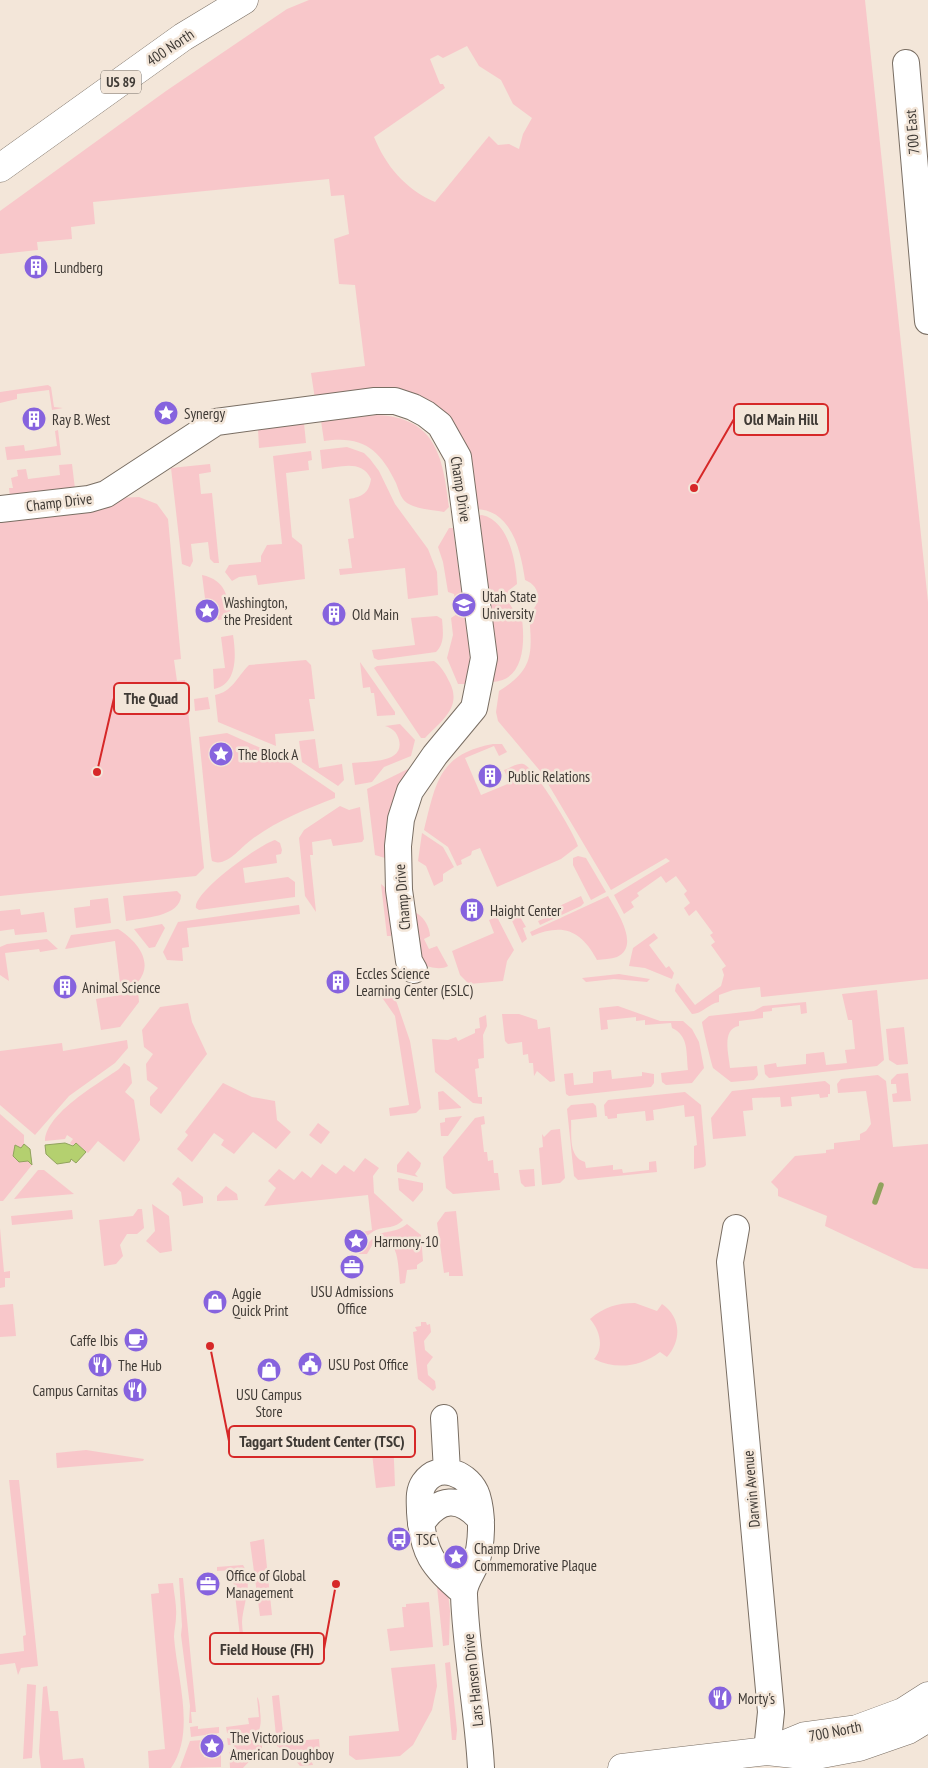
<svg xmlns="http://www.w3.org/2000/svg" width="928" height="1768" font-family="'PT Sans Narrow',sans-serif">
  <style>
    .green { fill: #f8c7ca; fill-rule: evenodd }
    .water { fill: #b4d06f; stroke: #91a35e }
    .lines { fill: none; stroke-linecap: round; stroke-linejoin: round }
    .stream { stroke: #91a35e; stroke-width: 5.5 }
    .minor-casing { stroke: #796e63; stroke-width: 28 }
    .major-casing { stroke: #796e63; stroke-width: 29 }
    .minor { stroke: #fff; stroke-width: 26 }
    .major { stroke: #fff; stroke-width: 28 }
    .labels { text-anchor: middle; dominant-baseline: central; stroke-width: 5; stroke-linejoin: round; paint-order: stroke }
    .shield { fill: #f3e6d9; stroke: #756e66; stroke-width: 1 }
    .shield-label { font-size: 14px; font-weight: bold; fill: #3f3a35 }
    .street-label { font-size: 15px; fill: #3f3a35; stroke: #f3e6d9 }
    .poi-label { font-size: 15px; fill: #3f3a35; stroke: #f3e6d9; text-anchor: start }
    .leader { fill: none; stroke: #d62828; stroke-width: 2 }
    .callout-dot { fill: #d62828; stroke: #f3e6d9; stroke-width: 2 }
    .callout { fill: #f3e6d9; stroke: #d62828; stroke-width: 2 }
    .callout-label { font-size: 16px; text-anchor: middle; font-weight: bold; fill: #3f3a35 }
  </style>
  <rect width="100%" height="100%" fill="#f3e6d9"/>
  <path class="green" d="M309,0H865L928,602V979L761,997L760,987L733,990L719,995V1002C708,1004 702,1014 692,1014L675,991L676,985L678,983L695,1005L721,986L724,975L722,969L726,966L711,945L715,942L710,935L713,933L696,910L689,916L684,908L690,903L684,894L687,891L676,876L666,883L661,876L637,893L639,896L631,902L634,907L624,914L614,895L670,861L666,858L611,890L541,772L498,721L496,712L499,691C535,669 532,652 529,613C542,604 541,586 525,580C521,552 512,509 475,509L447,418L315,399L311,373L365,366L355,285L339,284L334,239L349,234L344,195L331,196L329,179L93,202L95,224L71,227L72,239L37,242L38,250L0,254V211L166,91L287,9ZM467,46L479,66L501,80L513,104L532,118L523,134L519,149L509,144L498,145L489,136L435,202C405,189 386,166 374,137L445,88L443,84H440L430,59L438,55L443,58Z
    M48,385L51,387L54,407L63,408L52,410L49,390L17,394V399L0,403V392Z
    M376,415C436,417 443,457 449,507L444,512C433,510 416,509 407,503C400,498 399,490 396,483C380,449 362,435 324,441L321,421Z
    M304,423L306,443L259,448L258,429Z
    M58,430L61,455L7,460L5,447L24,445L25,451L57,446L55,431Z
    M347,447L364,453L370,459L379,471L395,504L428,549L437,572L438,595L408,599L405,568L340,575L339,569L352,568L348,539L354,538L349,499C362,497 369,493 371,479C362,459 340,467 322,469L320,450Z
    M311,451L312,460L308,461L309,470L286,473L292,537L302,545L305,579L258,585L256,575L239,577L232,581L225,572L229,565L261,562V556L267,545L282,544L273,456Z
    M72,464L75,489L10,497L9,488H13L11,478L18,476L17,470L26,469L28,479L60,475L59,465Z
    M210,464L211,472L199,474L201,494L212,493L219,563H214L210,559L208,542L191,544L193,561L190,567L182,564L171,468Z
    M139,497L157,504L168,519L181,659L174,660L177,681L185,680L204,868L196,876L0,896V521L116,498Z
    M482,515C509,521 516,562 517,584L508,591L506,599L513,609L521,612C525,636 527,680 493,682L494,666L476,516Z
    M449,528H453L469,648L471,670L468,684H458L447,658L453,635L451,618L457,614L454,594L448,592L443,562L438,547Z
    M202,575C226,580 228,597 231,618L218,620L217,605L206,606Z
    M437,616L442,619C443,631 445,643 436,652L378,660L374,658L372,650L415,645L411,618Z
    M233,635C236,654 238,684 214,689L213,669L225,668L221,637Z
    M306,660L311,665L315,699H309L314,731L275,734L276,746L218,722L215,695C232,692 237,677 249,665Z
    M434,661C442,667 446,675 450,683C462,708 441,721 425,738H421L374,668L377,666Z
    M360,662L395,712V715L377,716L374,693H371L370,687L363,688Z
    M208,697L210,709L195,711L194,699Z
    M400,724L415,740L411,756L384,767L372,782L355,785L352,763C367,761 405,764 399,740C397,732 392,728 385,726Z
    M227,733L285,759L335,793V798C306,809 276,821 251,840C241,847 226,868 212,861L211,856L199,737Z
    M315,739L319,768L342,764L344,780L338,786L302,762L299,741Z
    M493,744H502L507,752L499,756L494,746L465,758L481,795L510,783L504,770C510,768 517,763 523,764C533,765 575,834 578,846L561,859L497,887L480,848L472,851L471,855L461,860L462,864L457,866L448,847L424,830C436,782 439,754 493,744Z
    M412,767L385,858L375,855L367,789Z
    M340,806L349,810L360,807L364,839L362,842L333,846L331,839L312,842L313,855H310L316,912L305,896L299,838L304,830Z
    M422,833L443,847L454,867L443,874V881L434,886L426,866L418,861Z
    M275,840L280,843L282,850L281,854L276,855L277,863L243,868L245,883L288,877L295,882V897L199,910L196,908C192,893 260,844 275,840Z
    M578,856L586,858L606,892L591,900L573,865V858Z
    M381,884L389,891L391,936H387Z
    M177,891L181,895C181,917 142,918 126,921L123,896Z
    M581,896L584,903L581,906L540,925L538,921L557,913L555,908Z
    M608,896C616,910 641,946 617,957C611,959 603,959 597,960C581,930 563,923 532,936L530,932Z
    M108,898L111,923L76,928L74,908L90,906V900Z
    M299,905L300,914L187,928L189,947L182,948L183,961L167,960L163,952L178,922Z
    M515,908L526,927L523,928L527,939L522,943L508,912Z
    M20,909L21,915L44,912L47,932L15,935L14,929L0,931V911Z
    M414,912C423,915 430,927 430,936L424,939L429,949L437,946L448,966C442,970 429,968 423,964Z
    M497,917L514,950L507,961L503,981L469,984L460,975L452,951L494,933L489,920Z
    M162,924L165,928L155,947L149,948L134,929Z
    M118,929C136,940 155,962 138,982L120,983L115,941L65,949L71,935Z
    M654,933L658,938L649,945L666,968L669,966L674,973L672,979L645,968L629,966L633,948Z
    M47,939L58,949L40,952L39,949L5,953L9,981L0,975V947L7,944Z
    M619,974L650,979L647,982L614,979L586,982L582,978Z
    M391,986L410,1041L421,1108L416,1113L390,1116L389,1108L409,1105L395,1016L376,989Z
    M138,990L139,1002L120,1027L101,1030L96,999L121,995V992Z
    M877,990L884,1060L877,1066L769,1078L765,1074L764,1065L776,1063L777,1067L806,1064V1054L824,1052L826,1065L847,1063L845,1050L855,1049L852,1020H848L842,994Z
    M806,1002L807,1013L801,1014L800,1005L772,1008V1011L763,1012V1018L739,1021V1026C721,1029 729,1055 730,1068L757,1066L758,1075L754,1080L731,1082L713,1068C711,1062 702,1025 702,1022L709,1016L754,1011L763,1006Z
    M188,1003L192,1022L207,1054L161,1114L150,1105V1097L158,1088L147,1080L146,1064L153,1054L144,1047L142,1030L160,1007Z
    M618,1006L660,1021H683L692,1029L699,1042L704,1068L692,1083L666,1085L662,1082L661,1073L688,1070C686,1052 689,1036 672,1028L671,1023L645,1025V1020L636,1021V1017L607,1020L608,1029L601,1030L599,1008Z
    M502,1014H519L537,1020L538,1029L550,1027L555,1081L550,1082L537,1071L534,1076L533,1063H529L528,1054L523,1055L522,1042L508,1044L505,1041Z
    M486,1015L487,1026L483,1035L484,1058L478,1059L479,1068L475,1069L478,1097H482V1104L473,1103L435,1072L432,1039L448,1040L456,1037L458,1041L475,1033V1029L480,1028L479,1018Z
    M904,1027L908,1064L897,1065L889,1060L886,1029Z
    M127,1040L128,1048L115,1063L69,1096L35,1135L0,1105V1051L62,1043L63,1051Z
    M124,1063L130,1067L132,1083L125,1092L134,1100L140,1140L124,1162L98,1141L88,1153L76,1143L74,1146L70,1143L73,1139L67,1135L65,1139L45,1141C46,1113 98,1084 119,1069Z
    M611,1070L612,1079L642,1076V1072L654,1074V1083L651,1087L569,1096L566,1094L564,1074L573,1073L574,1085L593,1083V1072Z
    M908,1073L911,1101L893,1102L892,1094L897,1093L896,1084H891V1080L897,1074Z
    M878,1075L886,1081L893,1147L928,1144V1269L914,1268L825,1226L827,1216L778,1196V1189L771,1182L795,1156L826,1153V1150L834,1149V1143L860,1140V1134L866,1131L871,1124L866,1091L838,1093L837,1084L841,1079Z
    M825,1081L830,1085V1094H828V1097L820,1098L819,1094L791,1097L792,1106L781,1107L780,1097L752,1098L753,1110L743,1111L746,1136L713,1139L711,1118L732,1091Z
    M223,1083L252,1097L275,1101L277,1120L291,1132L276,1149L253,1132L234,1154L221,1145L224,1140L214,1133L192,1162L177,1149L188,1135L185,1132Z
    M443,1091L461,1107V1108L439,1110L438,1092Z
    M685,1092L701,1105L706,1165L704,1167L694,1169V1146L697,1145L694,1116L685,1117L684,1105L653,1110L654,1120L646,1121L645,1111L617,1114V1118L608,1119L607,1116H605L604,1105L608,1100Z
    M593,1103L596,1106L597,1117L571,1120C572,1135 568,1157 585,1162L586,1168L613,1165V1170L622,1169L623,1173L649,1170V1162L656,1161L657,1172L578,1180L574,1176L567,1109L571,1105Z
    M0,1114L24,1135V1144L30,1149L32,1165L3,1201H0Z
    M462,1116L448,1136H441L440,1123L445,1122V1118Z
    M484,1116L485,1124L481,1125L484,1152H487L488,1161L493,1160L494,1173H498L500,1190L453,1194L446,1188L443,1157L475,1118Z
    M318,1123L330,1132L321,1144L309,1135Z
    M560,1129L565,1178L560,1183L542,1185L539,1148L543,1147L542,1134L544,1137L551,1130Z
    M408,1151L421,1163L420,1167L415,1174L418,1177L397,1172V1165Z
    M365,1158L379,1168L373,1176L374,1193L403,1220C395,1229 386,1226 376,1230C369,1233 366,1239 358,1240L357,1233L372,1230L368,1195L264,1206L276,1188L268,1181L279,1169L294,1180L302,1171L311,1178L322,1164L336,1174L344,1165L354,1172Z
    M534,1169L535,1186L525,1187L521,1183L519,1170Z
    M38,1170H44L74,1194L14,1199Z
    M178,1177L203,1197V1203L183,1206L181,1192L172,1184Z
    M398,1178L423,1183V1190L413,1202L399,1190Z
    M226,1186L237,1194L238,1200L217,1201V1196Z
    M152,1204L169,1216L172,1251L160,1253L146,1241L155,1231Z
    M138,1209H142L144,1228L137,1234H127L120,1245L123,1256L116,1264L104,1266L99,1220L133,1216Z
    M72,1210L73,1219L12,1225L11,1216Z
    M456,1211L463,1276H449V1272L444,1273L437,1223L445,1212Z
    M407,1224L421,1235L423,1261L417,1265V1269L407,1270L405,1283L400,1284C398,1268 400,1232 374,1242L367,1254H359L358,1247C367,1246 369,1241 376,1236C384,1230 395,1234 407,1224Z
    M0,1228L4,1272L10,1271V1278H5V1287L0,1288Z
    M635,1303L657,1311L662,1304C681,1317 682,1340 667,1357L660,1352C640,1367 616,1370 594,1359C605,1347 599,1329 590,1319C604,1307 617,1303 635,1303Z
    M13,1304L16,1336L0,1337V1305Z
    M421,1322H426L427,1325L430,1324L431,1332L424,1341L425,1350L433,1357L427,1365L428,1375L435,1381L436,1388L433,1391L418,1379L413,1332L417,1331L415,1327L421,1326Z
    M393,1436L395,1486L376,1488L371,1445L376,1437Z
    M86,1450L144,1459L143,1461L57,1468L56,1453Z
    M9,1480H19L38,1666L21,1668L18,1675L15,1663L0,1665V1654L24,1651L23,1636L26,1635Z
    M264,1539L272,1615L260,1616L250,1542Z
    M243,1565C254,1582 243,1604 242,1622C242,1636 248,1648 243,1661L232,1570L217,1571V1567Z
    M436,1577L448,1593L450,1611L449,1645L443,1646Z
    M179,1578H183L196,1712H191L192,1723H189L190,1706L181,1635L182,1626Z
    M173,1583C174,1594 177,1606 176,1617C176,1624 174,1630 174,1637C177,1678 196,1732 171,1768H149L148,1751L165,1749L151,1594L159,1593L158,1584Z
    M429,1602L433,1647L390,1651L387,1629L404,1627L402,1607H406V1604Z
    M450,1662L457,1730L456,1740H452L445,1663Z
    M435,1664L437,1686L432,1710L413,1745L400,1756L356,1760L349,1755V1736L399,1731L391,1668Z
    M27,1684L36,1685L32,1758L23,1759Z
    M47,1686L50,1711H58L63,1760L83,1758L85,1768H41L39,1752L43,1687Z
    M279,1695L284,1742L319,1739L320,1751H314L315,1762H312L313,1765L300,1766L293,1757L277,1746L272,1696Z
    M257,1697C259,1699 260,1706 260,1711C264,1739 251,1741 227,1733L226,1727L249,1724L248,1718L259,1717Z
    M198,1726V1729L219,1727V1733L191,1737L190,1727Z
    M227,1738L242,1741L262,1739V1748L243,1768H230L229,1752L234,1751V1745H228Z
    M202,1740L204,1757L221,1755V1767L180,1768L190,1741Z"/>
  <path class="water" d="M65,1143L73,1146L76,1143L86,1152L76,1163L71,1159L70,1162L57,1164L46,1154L45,1145Z
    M24,1144L30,1149L32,1165L28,1161L19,1162L13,1156L15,1145L21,1148Z"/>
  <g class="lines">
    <path class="stream" d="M875,1202L881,1185"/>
    <defs>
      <path id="minor" d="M906,63L928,321
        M0,509L89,499L106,494L216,422L375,401H395L413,407L426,414L440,425L458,457L484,658L474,708L435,755L410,791L401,819L398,846L399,890L409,961L414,970
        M736,1228L730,1262L771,1712L767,1751
        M444,1418L447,1471
        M421,1524C438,1497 460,1495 481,1520
        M463,1592C432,1565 423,1554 420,1512C420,1502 418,1492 424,1483C439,1461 470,1474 477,1496C483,1516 482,1543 476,1563C472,1573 463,1584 464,1595C466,1653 478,1710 481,1768"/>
      <path id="major" d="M0,168L183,37L244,0
        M771,1750L805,1736L857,1729L903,1712L928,1696
        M622,1768L767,1751L811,1756L859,1747L908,1730L928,1718"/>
    </defs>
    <use href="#minor" class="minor-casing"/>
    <use href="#major" class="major-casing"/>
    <use href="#minor" class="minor"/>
    <use href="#major" class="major"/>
  </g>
  <defs>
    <symbol id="building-disc" viewBox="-11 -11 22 22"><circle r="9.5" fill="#8663de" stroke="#f3e6d9"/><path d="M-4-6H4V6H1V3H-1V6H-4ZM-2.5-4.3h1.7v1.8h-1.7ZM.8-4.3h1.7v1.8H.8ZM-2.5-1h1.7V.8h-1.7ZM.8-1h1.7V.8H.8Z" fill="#fff"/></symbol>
    <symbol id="sight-disc" viewBox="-11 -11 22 22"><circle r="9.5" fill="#8663de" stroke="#f3e6d9"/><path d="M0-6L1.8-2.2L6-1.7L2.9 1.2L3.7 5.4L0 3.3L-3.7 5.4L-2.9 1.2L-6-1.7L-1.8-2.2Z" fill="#fff"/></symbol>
    <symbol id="university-disc" viewBox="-11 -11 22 22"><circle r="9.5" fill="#8663de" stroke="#f3e6d9"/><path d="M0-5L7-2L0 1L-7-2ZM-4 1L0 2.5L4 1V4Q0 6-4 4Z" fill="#fff"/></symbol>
    <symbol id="office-disc" viewBox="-11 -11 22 22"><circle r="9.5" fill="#8663de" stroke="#f3e6d9"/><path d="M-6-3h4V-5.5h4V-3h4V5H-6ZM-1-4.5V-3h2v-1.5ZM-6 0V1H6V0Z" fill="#fff"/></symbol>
    <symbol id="shop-disc" viewBox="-11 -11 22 22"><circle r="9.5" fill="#8663de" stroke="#f3e6d9"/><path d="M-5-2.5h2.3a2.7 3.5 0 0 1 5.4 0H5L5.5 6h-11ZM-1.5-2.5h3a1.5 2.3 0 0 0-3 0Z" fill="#fff"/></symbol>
    <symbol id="cafe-disc" viewBox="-11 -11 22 22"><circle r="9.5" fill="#8663de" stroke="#f3e6d9"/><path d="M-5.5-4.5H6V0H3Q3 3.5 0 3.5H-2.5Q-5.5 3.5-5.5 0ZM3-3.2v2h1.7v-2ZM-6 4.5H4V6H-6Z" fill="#fff"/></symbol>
    <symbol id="civic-disc" viewBox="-11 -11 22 22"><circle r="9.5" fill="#8663de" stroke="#f3e6d9"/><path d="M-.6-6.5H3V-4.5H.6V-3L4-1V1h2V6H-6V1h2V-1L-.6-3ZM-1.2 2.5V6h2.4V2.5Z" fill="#fff"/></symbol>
    <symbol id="restaurant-disc" viewBox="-11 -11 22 22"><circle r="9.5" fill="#8663de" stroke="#f3e6d9"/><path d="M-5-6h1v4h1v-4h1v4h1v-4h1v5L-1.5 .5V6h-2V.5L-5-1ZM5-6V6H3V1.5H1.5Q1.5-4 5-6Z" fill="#fff"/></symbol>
    <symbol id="bus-disc" viewBox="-11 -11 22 22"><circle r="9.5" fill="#8663de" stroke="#f3e6d9"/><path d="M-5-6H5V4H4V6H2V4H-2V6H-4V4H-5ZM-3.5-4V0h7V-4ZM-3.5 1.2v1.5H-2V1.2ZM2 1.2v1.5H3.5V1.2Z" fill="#fff"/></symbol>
  </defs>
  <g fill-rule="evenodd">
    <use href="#building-disc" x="22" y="253" width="28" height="28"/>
    <use href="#sight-disc" x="152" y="399" width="28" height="28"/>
    <use href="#building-disc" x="20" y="405" width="28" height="28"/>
    <use href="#university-disc" x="450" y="591" width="28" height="28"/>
    <use href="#sight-disc" x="193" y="597" width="28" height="28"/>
    <use href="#building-disc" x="320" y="600" width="28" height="28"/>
    <use href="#sight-disc" x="207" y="740" width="28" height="28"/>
    <use href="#building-disc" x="476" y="762" width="28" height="28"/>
    <use href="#building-disc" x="458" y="896" width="28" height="28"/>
    <use href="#building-disc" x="324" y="968" width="28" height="28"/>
    <use href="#building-disc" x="51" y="973" width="28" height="28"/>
    <use href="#sight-disc" x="342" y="1227" width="28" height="28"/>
    <use href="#office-disc" x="338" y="1253" width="28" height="28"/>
    <use href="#shop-disc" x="201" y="1288" width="28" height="28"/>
    <use href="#cafe-disc" x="122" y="1326" width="28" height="28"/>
    <use href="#civic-disc" x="296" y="1350" width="28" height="28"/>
    <use href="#restaurant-disc" x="86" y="1351" width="28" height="28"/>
    <use href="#shop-disc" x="255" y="1356" width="28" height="28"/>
    <use href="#restaurant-disc" x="121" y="1376" width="28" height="28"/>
    <use href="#bus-disc" x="385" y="1525" width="28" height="28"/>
    <use href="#sight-disc" x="442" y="1543" width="28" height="28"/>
    <use href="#office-disc" x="194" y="1570" width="28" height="28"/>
    <use href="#restaurant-disc" x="706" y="1684" width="28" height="28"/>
    <use href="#sight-disc" x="198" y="1732" width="28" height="28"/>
  </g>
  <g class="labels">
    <rect class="shield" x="101" y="70.5" width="40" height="23" rx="4"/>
    <g class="shield-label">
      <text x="121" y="82">US 89</text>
    </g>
    <g class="street-label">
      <text transform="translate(170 47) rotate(-34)">400 North</text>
      <text transform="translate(912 132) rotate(-95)">700 East</text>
      <text transform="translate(461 489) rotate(81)">Champ Drive</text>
      <text transform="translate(59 502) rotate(-7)">Champ Drive</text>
      <text transform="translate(402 897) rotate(-95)">Champ Drive</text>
      <text transform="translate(751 1489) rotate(-95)">Darwin Avenue</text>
      <text transform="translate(473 1680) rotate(-96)">Lars Hansen Drive</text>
      <text transform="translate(835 1731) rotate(-11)">700 North</text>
    </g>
    <g class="poi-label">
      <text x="54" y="267">Lundberg</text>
      <text x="184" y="413">Synergy</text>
      <text x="52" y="419">Ray B. West</text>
      <text x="482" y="596">Utah State<tspan x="482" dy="17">University</tspan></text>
      <text x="224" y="602">Washington,<tspan x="224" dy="17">the President</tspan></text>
      <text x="352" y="614">Old Main</text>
      <text x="238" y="754">The Block A</text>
      <text x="508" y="776">Public Relations</text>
      <text x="490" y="910">Haight Center</text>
      <text x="356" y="973">Eccles Science<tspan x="356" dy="17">Learning Center (ESLC)</tspan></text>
      <text x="82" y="987">Animal Science</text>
      <text x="374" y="1241">Harmony-10</text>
      <text x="352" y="1291" text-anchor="middle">USU Admissions<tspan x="352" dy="17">Office</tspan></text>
      <text x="232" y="1293">Aggie<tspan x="232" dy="17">Quick Print</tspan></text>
      <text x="118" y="1340" text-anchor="end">Caffe Ibis</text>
      <text x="328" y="1364">USU Post Office</text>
      <text x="118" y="1365">The Hub</text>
      <text x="118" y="1390" text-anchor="end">Campus Carnitas</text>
      <text x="269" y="1394" text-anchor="middle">USU Campus<tspan x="269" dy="17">Store</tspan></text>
      <text x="416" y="1539">TSC</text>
      <text x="474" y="1548">Champ Drive<tspan x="474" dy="17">Commemorative Plaque</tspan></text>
      <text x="226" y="1575">Office of Global<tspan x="226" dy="17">Management</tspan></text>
      <text x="738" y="1698">Morty's</text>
      <text x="230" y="1737">The Victorious<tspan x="230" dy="17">American Doughboy</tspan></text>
    </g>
  </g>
  <path class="leader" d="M694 488L734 419M97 772L114 698M210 1346L229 1441M336 1584L324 1649"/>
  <g class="callout-dot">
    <circle cx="694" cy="488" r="5"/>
    <circle cx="97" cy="772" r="5"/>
    <circle cx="210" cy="1346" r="5"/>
    <circle cx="336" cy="1584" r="5"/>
  </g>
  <g class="callout">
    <rect x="734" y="404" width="94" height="31" rx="5"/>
    <rect x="114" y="683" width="75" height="31" rx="5"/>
    <rect x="229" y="1426" width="186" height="31" rx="5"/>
    <rect x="210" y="1633" width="114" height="31" rx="5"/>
  </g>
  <g class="callout-label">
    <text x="781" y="425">Old Main Hill</text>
    <text x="151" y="704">The Quad</text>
    <text x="322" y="1447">Taggart Student Center (TSC)</text>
    <text x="267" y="1655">Field House (FH)</text>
  </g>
</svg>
